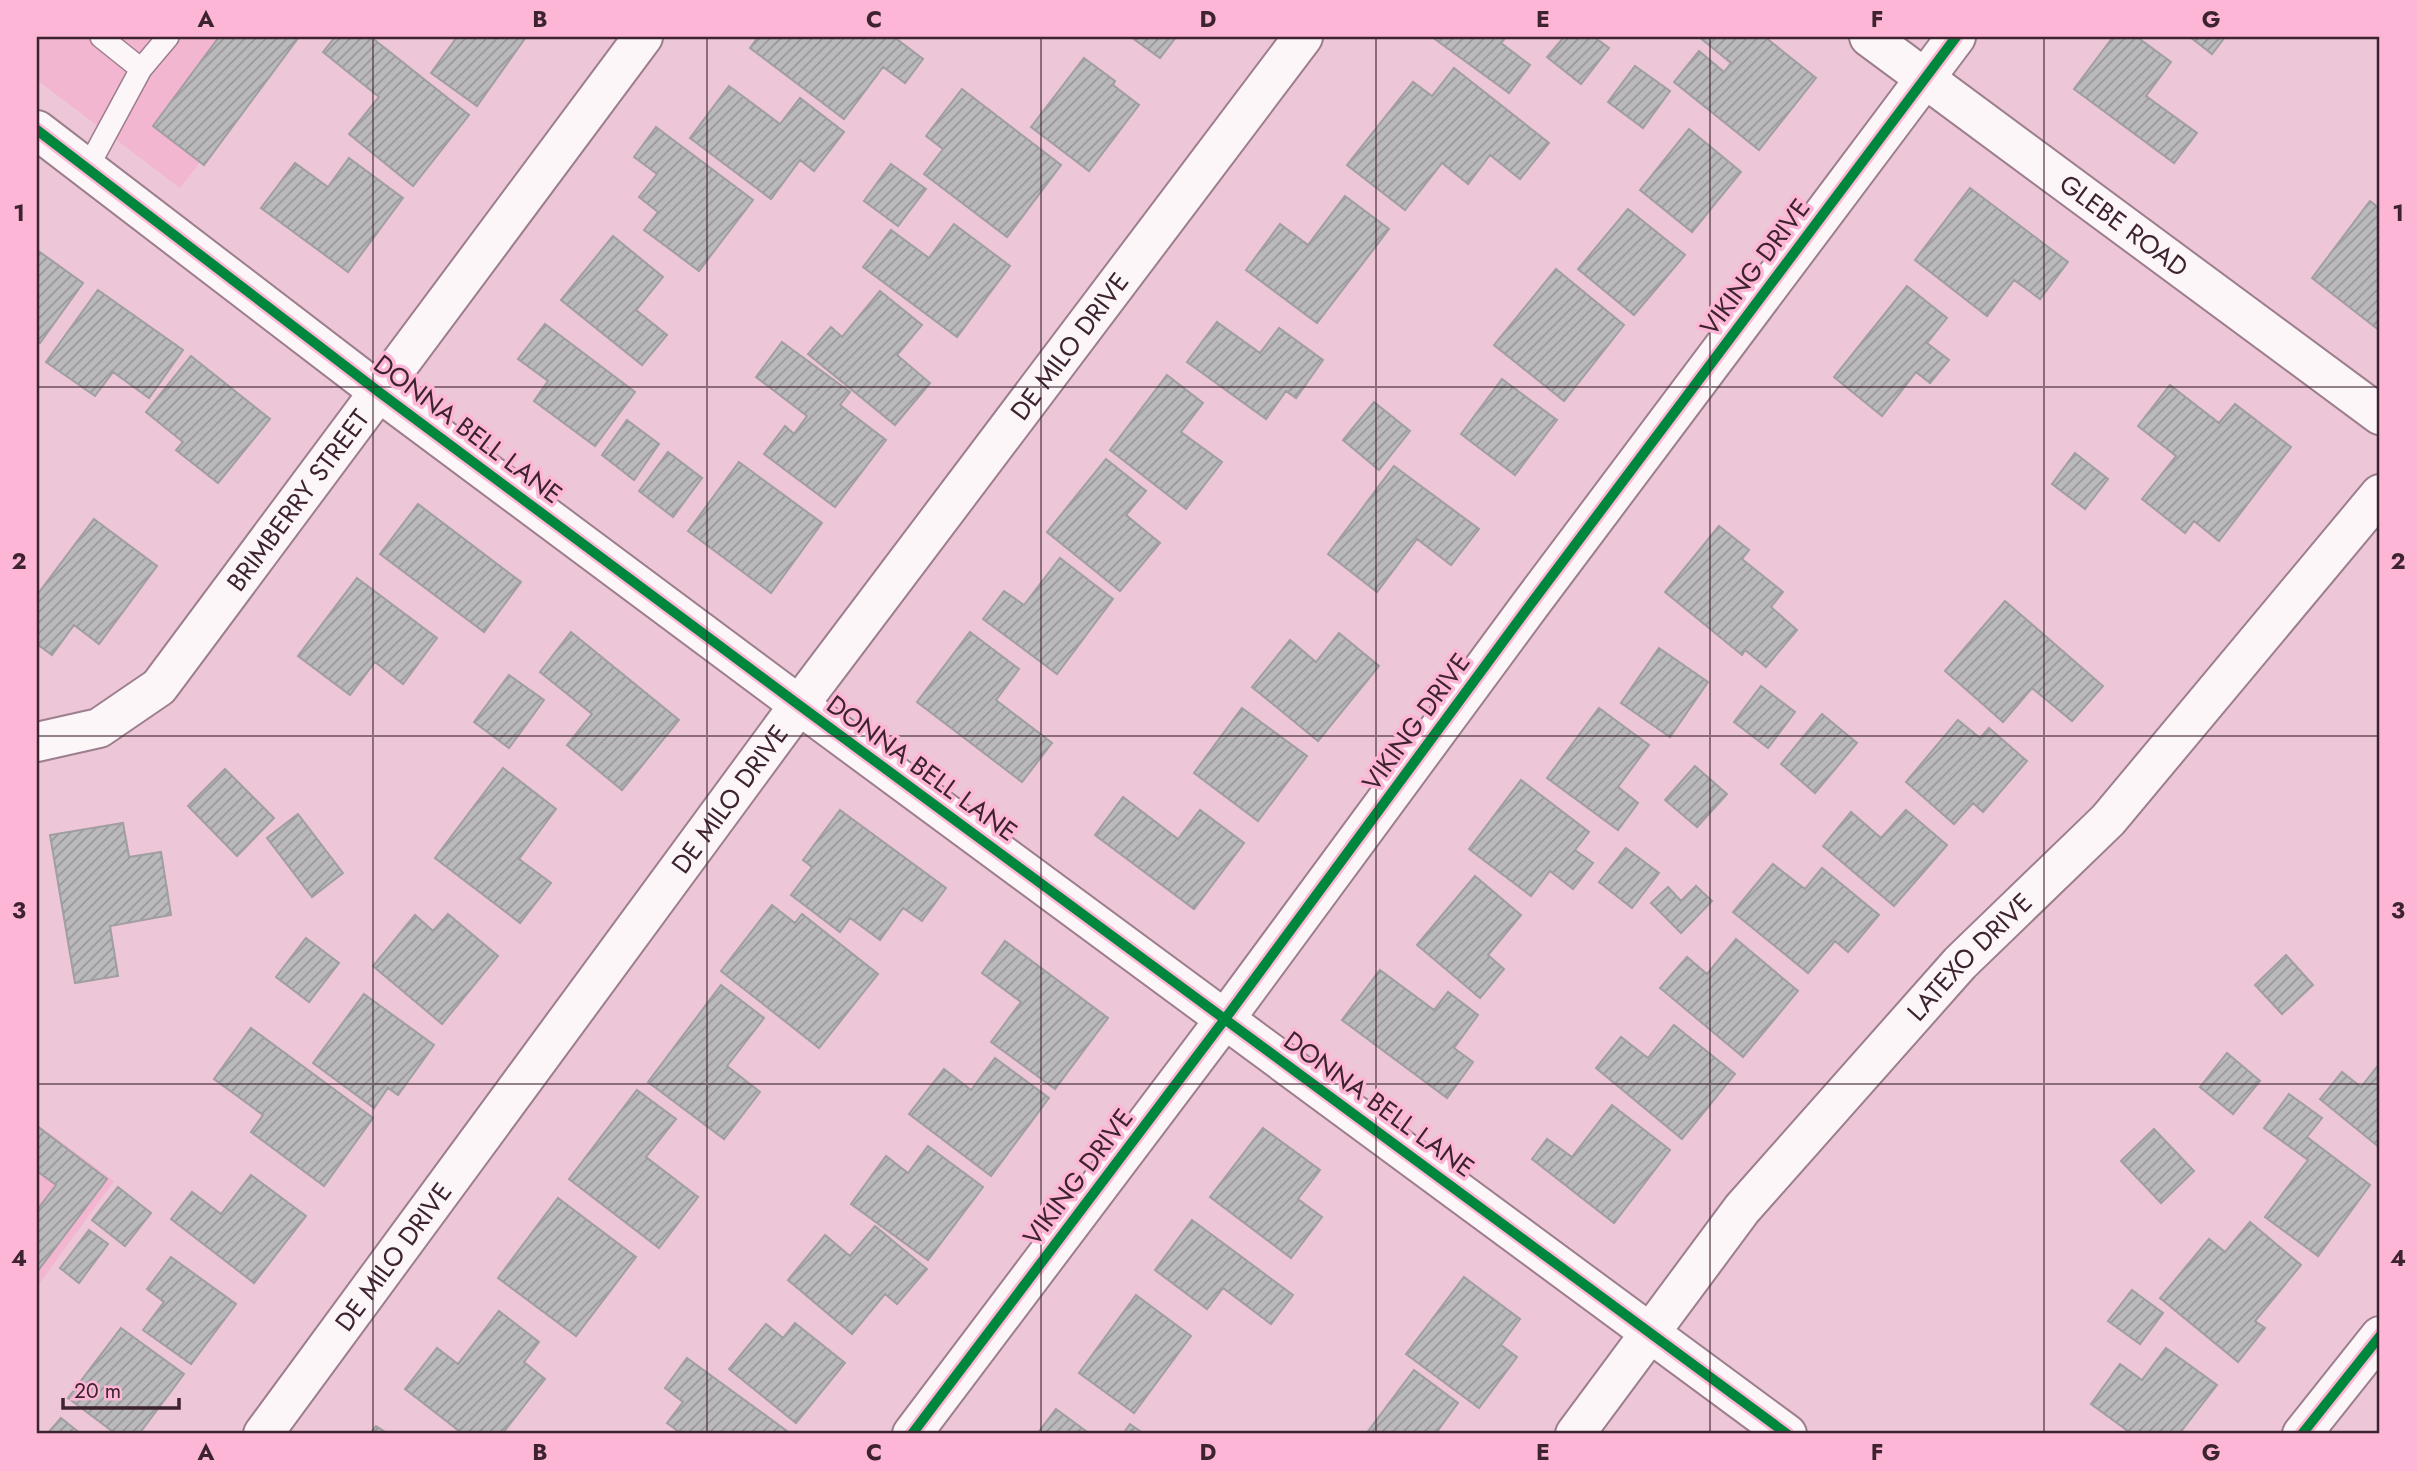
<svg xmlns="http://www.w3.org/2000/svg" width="2417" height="1471" font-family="Jost,sans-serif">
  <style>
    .built { fill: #f2b6d1 }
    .building { fill: url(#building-hatch); stroke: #a09ea1; stroke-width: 2 }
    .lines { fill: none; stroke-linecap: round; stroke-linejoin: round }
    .service-casing { stroke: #9c7e8c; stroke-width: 24 }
    .minor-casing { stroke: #9c7e8c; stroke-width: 42 }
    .service { stroke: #fcf6f9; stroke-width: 21 }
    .minor { stroke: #fcf6f9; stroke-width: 38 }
    .cycleway-casing { stroke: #fdb6d5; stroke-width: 15 }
    .cycleway { stroke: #00873e; stroke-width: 10 }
    .grid { fill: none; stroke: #3d222f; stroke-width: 2; stroke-opacity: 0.55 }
    .labels { text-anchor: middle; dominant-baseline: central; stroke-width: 7; stroke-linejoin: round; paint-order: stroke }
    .street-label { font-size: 26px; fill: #3d222f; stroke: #fdb6d5 }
    .neatline { fill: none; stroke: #3d222f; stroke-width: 2.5 }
    .grid-label { font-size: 23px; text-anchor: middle; font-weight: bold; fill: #3d222f }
  </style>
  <defs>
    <pattern id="building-hatch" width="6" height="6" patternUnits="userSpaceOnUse" patternTransform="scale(1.75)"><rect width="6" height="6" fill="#bab9bc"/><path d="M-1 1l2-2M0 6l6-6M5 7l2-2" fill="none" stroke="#989699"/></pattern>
  </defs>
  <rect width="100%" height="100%" fill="#edc6d7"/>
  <path class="built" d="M37,37H297L180,188L37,80Z
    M37,1124L114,1181L37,1287Z"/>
  <path class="building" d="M219,37H299L204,165L153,126Z
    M335,37H371L469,115L413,186L349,134L379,97L323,52Z
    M457,37H526L477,106L431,73Z
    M758,37H894L923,59L905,83L883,67L844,119L750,48Z
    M1131,37H1176L1160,58Z
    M1432,37H1506L1501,43L1530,65L1509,93Z
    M1564,37H1594L1609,48L1581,84L1547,57Z
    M1699,37H1765L1816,78L1759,150L1674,82L1699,51L1724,72L1731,63Z
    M2113,37H2137L2171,62L2146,96L2197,133L2174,163L2074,89Z
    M2190,37H2225L2212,54Z
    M1084,58L1115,81L1113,85L1139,105L1089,171L1031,127Z
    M1635,66L1670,91L1643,128L1608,102Z
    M1454,68L1549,143L1520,179L1490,155L1468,184L1442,163L1405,210L1347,165L1413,82L1432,96Z
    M729,86L780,124L800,98L844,132L814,171L800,160L771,199L690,138Z
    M962,89L1061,165L1007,237L924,174L943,149L926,136Z
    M656,127L753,200L699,271L644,230L658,212L639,197L657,174L634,157Z
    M1689,129L1741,172L1692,232L1640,190Z
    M349,158L403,198L348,272L261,208L295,163L328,187Z
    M891,164L926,189L898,226L864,201Z
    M1970,188L2068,262L2040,299L2014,280L1987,316L1915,260Z
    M1345,196L1389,229L1317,323L1246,270L1280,224L1308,245Z
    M2370,201L2380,209V331L2312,278Z
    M1628,209L1685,255L1634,315L1578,269Z
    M954,224L1010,266L957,337L863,267L891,230L929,258Z
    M613,236L663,277L636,310L667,335L642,365L561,300Z
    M37,250L83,283L40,343L37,340Z
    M1556,269L1624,325L1564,401L1494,345Z
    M1907,286L1947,318L1927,343L1949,360L1930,383L1916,372L1882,416L1834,377Z
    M98,290L183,350L149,398L113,372L95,396L46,362Z
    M880,291L922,325L897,355L930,383L895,425L808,354L831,327L842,337Z
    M1217,322L1260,353L1279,328L1323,360L1296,398L1286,391L1266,419L1187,362Z
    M545,324L635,392L595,446L534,401L548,381L518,359Z
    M782,342L850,392L840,405L886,440L835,507L764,454L785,426L794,434L807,416L756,377Z
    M191,356L270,419L218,483L176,450L183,442L146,412Z
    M1167,375L1203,403L1181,432L1222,462L1186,509L1110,450Z
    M1502,379L1557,420L1515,475L1461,434Z
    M2170,385L2219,423L2235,404L2291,447L2219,541L2194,521L2185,533L2142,499L2176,456L2138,426Z
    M1374,402L1410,431L1379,470L1343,440Z
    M627,420L659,444L634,480L602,455Z
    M668,452L702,478L673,517L639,491Z
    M2075,453L2108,479L2085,509L2052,484Z
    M1106,459L1146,491L1126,515L1160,543L1120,591L1047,532Z
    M739,462L822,523L771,593L688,531Z
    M1394,466L1479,529L1451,565L1417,539L1377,592L1328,554Z
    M418,504L521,582L484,632L380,554Z
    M94,519L157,566L99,644L74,625L52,655L37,644V595Z
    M1719,526L1749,550L1742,559L1783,592L1771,607L1797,630L1766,667L1745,650L1742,655L1665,592Z
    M1060,558L1113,599L1057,674L983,619L1004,591L1024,605Z
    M357,578L437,638L403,684L375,662L350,695L298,656Z
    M2005,601L2103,686L2072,721L2032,688L2003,722L1945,671Z
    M571,632L679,720L622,790L567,745L592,714L540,672Z
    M970,632L1019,669L996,700L1052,743L1022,782L917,702Z
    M1339,633L1379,666L1318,741L1252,687L1290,640L1316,662Z
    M1659,648L1708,682L1670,737L1621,703Z
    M509,675L544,700L509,748L474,722Z
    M1761,686L1795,712L1768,748L1734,722Z
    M1242,708L1307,756L1258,821L1194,773Z
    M1599,708L1649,745L1618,787L1638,803L1618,830L1547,778Z
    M1822,714L1857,743L1815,793L1781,764Z
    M1958,720L1980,738L1989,728L2027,761L1983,812L1973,803L1954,824L1906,782Z
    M1695,766L1727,794L1697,827L1665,800Z
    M503,768L556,809L519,859L551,883L520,923L435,858Z
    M225,769L274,818L237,856L188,806Z
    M1521,780L1589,832L1575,850L1593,863L1573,889L1550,871L1531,896L1469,849Z
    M1123,797L1178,839L1200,810L1244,843L1194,909L1095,835Z
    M840,810L946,888L922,921L903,908L880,940L850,918L840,932L791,895L812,867L803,860Z
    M1906,810L1947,845L1894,906L1823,846L1851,812L1881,838Z
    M298,814L343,873L312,897L267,838Z
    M123,823L129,857L161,852L171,915L110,926L118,976L75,983L50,835Z
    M1626,848L1659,873L1632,908L1599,882Z
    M1773,864L1805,889L1822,868L1879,915L1848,952L1835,941L1808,973L1733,912Z
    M1475,876L1521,915L1488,955L1504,969L1480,998L1417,945Z
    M1696,886L1712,901L1681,933L1651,903L1668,887L1681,901Z
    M772,905L795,923L802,914L878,974L819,1048L721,971Z
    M448,914L498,956L442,1024L373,966L415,915L433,931Z
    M306,938L339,963L309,1002L276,977Z
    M1736,939L1798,991L1743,1057L1660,988L1687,957L1707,974Z
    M1005,941L1108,1018L1055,1089L991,1042L1021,1002L982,973Z
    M2286,955L2313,985L2282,1014L2255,985Z
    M1380,970L1434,1010L1448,992L1478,1015L1454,1048L1473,1062L1447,1098L1342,1020Z
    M721,985L764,1018L727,1066L760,1092L724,1139L648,1082Z
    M364,994L434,1045L398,1095L388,1088L374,1108L313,1063Z
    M1674,1025L1735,1074L1682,1139L1596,1068L1621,1037L1648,1058Z
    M251,1028L373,1118L324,1186L251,1132L263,1115L214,1079Z
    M2227,1053L2260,1081L2233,1114L2200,1087Z
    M995,1058L1049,1098L991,1176L909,1114L944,1069L971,1090Z
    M2380,1063V1148L2320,1099L2342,1072L2361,1087Z
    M637,1090L676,1119L646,1157L698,1197L659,1248L569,1179Z
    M2289,1094L2322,1118L2307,1137L2370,1185L2318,1256L2265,1217L2308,1160L2264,1128Z
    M1612,1105L1670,1150L1614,1223L1532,1159L1547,1139L1572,1157Z
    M37,1126L107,1179L37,1272V1210L56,1185L37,1171Z
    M1263,1128L1320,1170L1298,1199L1322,1217L1291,1258L1210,1197Z
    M2154,1129L2194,1171L2161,1203L2121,1161Z
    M928,1146L983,1187L928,1260L851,1204L886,1156L908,1173Z
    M251,1175L306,1216L254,1283L171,1219L192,1192L221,1214Z
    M118,1187L151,1213L125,1246L92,1220Z
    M558,1198L636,1257L576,1336L498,1278Z
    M1192,1220L1293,1295L1271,1324L1223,1288L1207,1309L1155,1270Z
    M2250,1222L2301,1265L2255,1321L2265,1328L2238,1362L2160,1298L2209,1239L2225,1252Z
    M875,1226L927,1269L897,1304L885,1294L852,1334L788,1280L825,1235L850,1256Z
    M89,1230L108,1244L79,1283L60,1268Z
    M171,1257L236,1304L191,1364L143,1330L164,1302L147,1289Z
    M1464,1277L1520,1319L1501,1345L1517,1357L1479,1408L1406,1354Z
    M2132,1290L2163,1313L2140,1344L2108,1321Z
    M1136,1295L1191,1336L1134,1413L1079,1373Z
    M499,1311L539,1342L524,1362L545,1379L502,1434H463L405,1389L437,1348L458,1364Z
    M795,1323L845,1363L796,1423L729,1369L766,1324L783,1338Z
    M121,1328L184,1374L139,1434H116L68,1398Z
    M2166,1348L2217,1385L2179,1434H2132L2091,1404L2120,1364L2142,1380Z
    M687,1358L791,1434H682L667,1423L683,1402L665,1388Z
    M1414,1370L1458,1403L1436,1433L1438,1434H1366Z
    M1056,1409L1090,1434H1037Z
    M61,1418L81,1434H47Z
    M1130,1424L1144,1434H1123Z
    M376,1426L388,1434H370Z"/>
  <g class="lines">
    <defs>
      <path id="service" d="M141,69L168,37
        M88,167L141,69L101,37"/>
      <g id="minor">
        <path id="s1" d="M1869,37L2380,415"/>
        <path d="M37,130L379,392L799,705L1787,1434"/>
        <path id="s2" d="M37,742L99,728L159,687L643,37"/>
        <path id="s3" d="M263,1434L799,705L1303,37"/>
        <path d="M912,1434L1225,1019L1530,605L1956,37"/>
        <path id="s4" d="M1575,1434L1742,1209L1960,963L2108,820L2380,494"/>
        <path d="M2302,1434L2380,1336"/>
      </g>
    </defs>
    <use href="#service" class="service-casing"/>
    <use href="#minor" class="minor-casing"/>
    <use href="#service" class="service"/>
    <use href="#minor" class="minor"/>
    <defs>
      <path id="cycleway" d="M37,130L379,392L799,705L1787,1434
        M912,1434L1225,1019L1530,605L1956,37
        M2302,1434L2380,1336"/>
    </defs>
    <use href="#cycleway" class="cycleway-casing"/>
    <use href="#cycleway" class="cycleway"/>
  </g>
  <path class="grid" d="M373,37V1434M707,37V1434M1041,37V1434M1376,37V1434M1710,37V1434M2044,37V1434M37,387H2380M37,736H2380M37,1084H2380"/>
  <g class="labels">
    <g class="street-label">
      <text stroke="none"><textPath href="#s1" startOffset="317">GLEBE ROAD</textPath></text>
      <text transform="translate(1755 267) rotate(-53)">VIKING DRIVE</text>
      <text stroke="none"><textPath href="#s3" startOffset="1354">DE MILO DRIVE</textPath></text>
      <text transform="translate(468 429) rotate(37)">DONNA BELL LANE</text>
      <text stroke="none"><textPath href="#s2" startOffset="369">BRIMBERRY STREET</textPath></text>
      <text transform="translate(1416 722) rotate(-54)">VIKING DRIVE</text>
      <text transform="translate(922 768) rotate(36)">DONNA BELL LANE</text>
      <text stroke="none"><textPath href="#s3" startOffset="788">DE MILO DRIVE</textPath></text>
      <text stroke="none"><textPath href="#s4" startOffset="620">LATEXO DRIVE</textPath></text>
      <text transform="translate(1379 1104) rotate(36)">DONNA BELL LANE</text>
      <text transform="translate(1078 1177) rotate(-53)">VIKING DRIVE</text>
      <text stroke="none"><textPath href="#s3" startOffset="220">DE MILO DRIVE</textPath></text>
    </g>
  </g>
  <rect width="2417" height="1471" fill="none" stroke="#fdb6d5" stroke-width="77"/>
  <path d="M63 1398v10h116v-10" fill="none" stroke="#3d222f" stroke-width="3.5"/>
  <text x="74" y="1398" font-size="21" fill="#3d222f" stroke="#fdb6d5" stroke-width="5" paint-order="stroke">20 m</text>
  <rect x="38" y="38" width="2340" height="1394" class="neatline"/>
  <g class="grid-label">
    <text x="206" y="27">A</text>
    <text x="540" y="27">B</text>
    <text x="874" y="27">C</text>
    <text x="1208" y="27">D</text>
    <text x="1543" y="27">E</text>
    <text x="1877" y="27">F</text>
    <text x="2211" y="27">G</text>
    <text x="19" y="221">1</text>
    <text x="2398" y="221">1</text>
    <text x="19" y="569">2</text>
    <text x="2398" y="569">2</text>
    <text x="19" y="918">3</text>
    <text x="2398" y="918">3</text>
    <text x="19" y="1266">4</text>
    <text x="2398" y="1266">4</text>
    <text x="206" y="1460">A</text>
    <text x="540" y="1460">B</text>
    <text x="874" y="1460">C</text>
    <text x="1208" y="1460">D</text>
    <text x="1543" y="1460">E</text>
    <text x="1877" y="1460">F</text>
    <text x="2211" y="1460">G</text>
  </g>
</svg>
